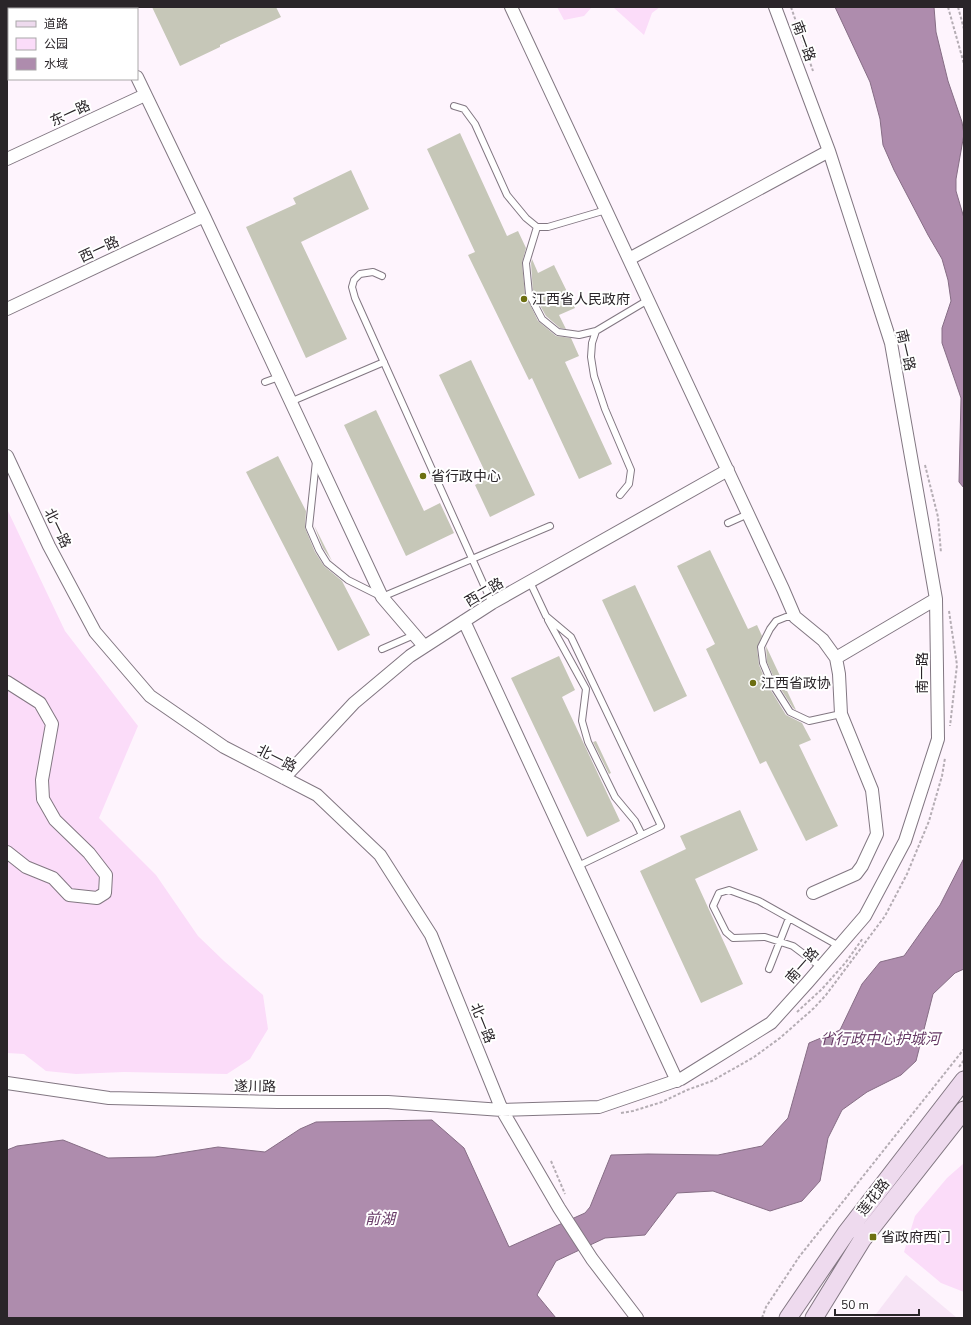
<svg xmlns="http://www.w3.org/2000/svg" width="971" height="1325" font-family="'Nunito Sans','Noto Sans SC',sans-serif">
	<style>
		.built { fill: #f7e4f6 }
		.green { fill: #fbdcf9 }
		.water { fill: #ae8cad; stroke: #866d85 }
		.building { fill: #c6c7b8 }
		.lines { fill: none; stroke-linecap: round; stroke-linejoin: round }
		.lane-casing { stroke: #827782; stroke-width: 8 }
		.street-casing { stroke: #827782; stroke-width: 14 }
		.secondary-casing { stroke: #827782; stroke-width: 19 }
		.path { stroke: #b5adb4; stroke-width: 2; stroke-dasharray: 3 2; stroke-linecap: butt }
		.lane { stroke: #fff; stroke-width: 6 }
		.street { stroke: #fff; stroke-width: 12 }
		.secondary { stroke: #eedaee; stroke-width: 17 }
		.poi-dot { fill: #6d6f12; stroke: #fff; stroke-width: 1.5 }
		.labels { text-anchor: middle; stroke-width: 4; stroke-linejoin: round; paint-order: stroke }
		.street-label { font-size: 14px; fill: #2a2529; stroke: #fff }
		.poi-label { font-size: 14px; fill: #2a2529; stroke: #fff; text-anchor: start }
		.water-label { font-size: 15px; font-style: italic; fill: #663965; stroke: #fff }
	</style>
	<rect width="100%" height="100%" fill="#fef4fd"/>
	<path class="built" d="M906,1275l51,43h-84z"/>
	<path class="green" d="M557,7h35l-8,9 -20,4z
		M613,7h47l-8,6 -8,22z
		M7,509l58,122 73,95 -39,92 57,57 42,61 26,25 39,34 5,34 -18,30 -23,15 -103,-2 -48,2 -30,-3 -22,-17 -17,-1z
		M964,1163v129l-23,-9 -37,-31 11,-36 32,-38z"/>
	<path class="water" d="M835,7h99l2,25 12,49 14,41 2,12 -8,45v12l8,27v270l-5,-6 2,-84 -19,-55v-15l9,-27 -3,-21 -6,-21 -14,-24 -34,-65 -11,-25 -3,-26 -10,-37z
		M964,858v111l-9,4 -22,21 -17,67 -15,14 -34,17 -25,18 -14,28 -8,43 -18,20 -32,10 -57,-20 -36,2 -32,42 -40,3 -49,23 -19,34 19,23h-549v-168l10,-4 46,-6 45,18 47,-1 63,-10 47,5 35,-23 16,-7 116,-2 32,28 45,99 76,-34 5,-6 21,-52 37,-1 70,1 44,-9 26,-28 21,-75 31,-13 22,-46 18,-22 24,-6 36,-51z"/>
	<path class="building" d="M152,7h124l5,10 -61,28v2l-40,19z
		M460,133l47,103 11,-5 8,17 -4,15 3,31 13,27 18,15 15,2 8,18 -14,6 47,102 -33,15 -47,-101 -3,2 -61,-125 7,-3 -48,-103z
		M351,170l18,39 -68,33 46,97 -41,19 -60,-131 50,-23 -3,-6z
		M532,259l6,14 16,-8 21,43 -16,7 7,14 -6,-1 -14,-12 -13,-23 -2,-30z
		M471,360l64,135 -45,22 -15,-32 13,-7 -49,-103z
		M376,410l48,101 16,-8 14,30 -48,23 -62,-131z
		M278,456l28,55 -1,17 10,24 9,14 18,15 28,54 -32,16 -92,-179z
		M314,525l18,36 -9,-13z
		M710,550l38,79 9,-4 5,11 -5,12 2,17 8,19 19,31 16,8 9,17 -12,5 39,81 -32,15 -40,-80 -6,3 -54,-115 9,-5 -38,-78z
		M635,585l52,111 -33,16 -52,-112z
		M766,646l30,64 -3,-2 -18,-28 -8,-18z
		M559,656l16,34 -13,7 58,124 -33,16 -76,-159z
		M596,741l15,32 -2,1 -16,-32z
		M740,810l18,40 -63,29 48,105 -42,19 -61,-132 46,-22 -6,-13z"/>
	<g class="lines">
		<g class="lane-casing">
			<path id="lane" d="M454,106l10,3 11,15 32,71 19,23 11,9h11l58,-17
				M537,227l-11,36 3,31 13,25 16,13 21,3 17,-4
				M382,276l-9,-4 -13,2 -6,6 -2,7 3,11 137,305
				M265,382l14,-5
				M290,402l94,-40
				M316,461l-7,66 10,23 8,13 21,17 34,17 168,-71
				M620,495l9,-11 2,-14 -26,-61 -11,-33 -3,-19 1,-14 4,-12 52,-31
				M728,523l20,-9
				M530,582l16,34 25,21 90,189 -83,40
				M795,617h-9l-10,4 -6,8 -9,18 2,16 8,19 19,30 19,9 32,-7
				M548,620l38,69 -4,32 6,21 27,55 20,24 7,14
				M382,649l32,-14
				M821,967l-28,-21 -28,-9 -32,1 -7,-6 -13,-26 6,-13 10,-3 30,11 80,45
				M769,969l20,-51"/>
		</g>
		<g class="street-casing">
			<path id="street" d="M105,7l1,2
				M511,7l272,582 12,28 28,23 13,18 3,16 2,40 31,76 5,44 -15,32 -6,8 -43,19
				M137,77l67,139 178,381 42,49
				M7,159l138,-64
				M629,259l200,-108
				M7,309l197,-93
				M7,456l42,90 46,86 55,64 74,51 93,48 63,60 51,80 71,175 57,98 33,51 45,59
				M464,621l213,460
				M836,658l100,-59
				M7,682l33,21 12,21 -10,56 1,19 12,21 34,33 17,22 -1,18 -8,5 -28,-3 -16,-17 -27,-11 -19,-15
				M284,778l70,-75 56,-47 82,-53 236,-133
				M7,1083l102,15 169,4h110l114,8 97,-3 82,-28 90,-56 37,-41 57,-66 40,-75 33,-102 -2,-140 -45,-256 -62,-192 -54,-144"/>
		</g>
		<g class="secondary-casing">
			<path id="secondary" d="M788,1318l58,-85 118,-153
				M814,1318l48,-78 102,-130"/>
		</g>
		<path class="path" d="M791,7l22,64
			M948,7l16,57
			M958,7l6,22
			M925,465l13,52 3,36
			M949,611l8,54 -7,61
			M797,1012l25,-23 24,-27 17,-24
			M959,1067l5,-7
			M621,1113l12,-2 29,-9 25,-12 25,-9 42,-24 26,-19 34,-30 12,-13 59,-79 22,-42 22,-53 13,-45 3,-18
			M551,1161l14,33
			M762,1318l4,-11 33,-50 165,-208"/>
		<use href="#lane" class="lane"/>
		<use href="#street" class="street"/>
		<use href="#secondary" class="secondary"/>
	</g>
	<g class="poi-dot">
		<circle cx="524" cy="299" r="4"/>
		<circle cx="423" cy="476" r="4"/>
		<circle cx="753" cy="683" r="4"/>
		<rect x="869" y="1233" width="8" height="8" rx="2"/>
	</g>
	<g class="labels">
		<g class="street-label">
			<text transform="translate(804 41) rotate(70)" y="5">南一路</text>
			<text transform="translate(70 113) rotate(-25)" y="5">东一路</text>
			<text transform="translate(99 249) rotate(-25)" y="5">西一路</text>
			<text transform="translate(906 350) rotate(77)" y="5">南一路</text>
			<text transform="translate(58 528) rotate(64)" y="5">北一路</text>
			<text transform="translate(484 592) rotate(-31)" y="5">西二路</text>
			<text transform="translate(922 673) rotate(-90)" y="5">南一路</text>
			<text transform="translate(277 758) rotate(27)" y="5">北一路</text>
			<text transform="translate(802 965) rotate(-49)" y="5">南一路</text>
			<text transform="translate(483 1023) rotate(68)" y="5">北一路</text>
			<text transform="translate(255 1086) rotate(1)" y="5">遂川路</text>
			<text transform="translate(873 1197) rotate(-52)" y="5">莲花路</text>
		</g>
		<g class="poi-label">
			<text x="532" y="304">江西省人民政府</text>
			<text x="431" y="481">省行政中心</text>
			<text x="761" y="688">江西省政协</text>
			<text x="881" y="1242">省政府西门</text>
		</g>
		<g class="water-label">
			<text x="880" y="1044">省行政中心护城河</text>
			<text x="380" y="1224">前湖</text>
		</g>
	</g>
	<rect width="971" height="1325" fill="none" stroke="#2a2529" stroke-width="16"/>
	<rect x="8" y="8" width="130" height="72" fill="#ffffff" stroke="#aaa8a9"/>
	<rect x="16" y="21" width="20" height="6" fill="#eedaee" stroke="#aaa8a9"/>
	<text x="44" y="28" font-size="12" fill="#2a2529">道路</text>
	<rect x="16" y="38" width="20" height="12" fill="#fbdcf9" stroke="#aaa8a9"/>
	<text x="44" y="48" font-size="12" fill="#2a2529">公园</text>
	<rect x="16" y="58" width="20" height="12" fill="#ae8cad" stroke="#aaa8a9"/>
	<text x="44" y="68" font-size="12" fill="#2a2529">水域</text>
	<path d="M835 1309v6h84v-6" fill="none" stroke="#2a2529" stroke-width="2"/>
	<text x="841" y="1309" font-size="12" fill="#2a2529" stroke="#ffffff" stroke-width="3" paint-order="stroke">50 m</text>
</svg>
